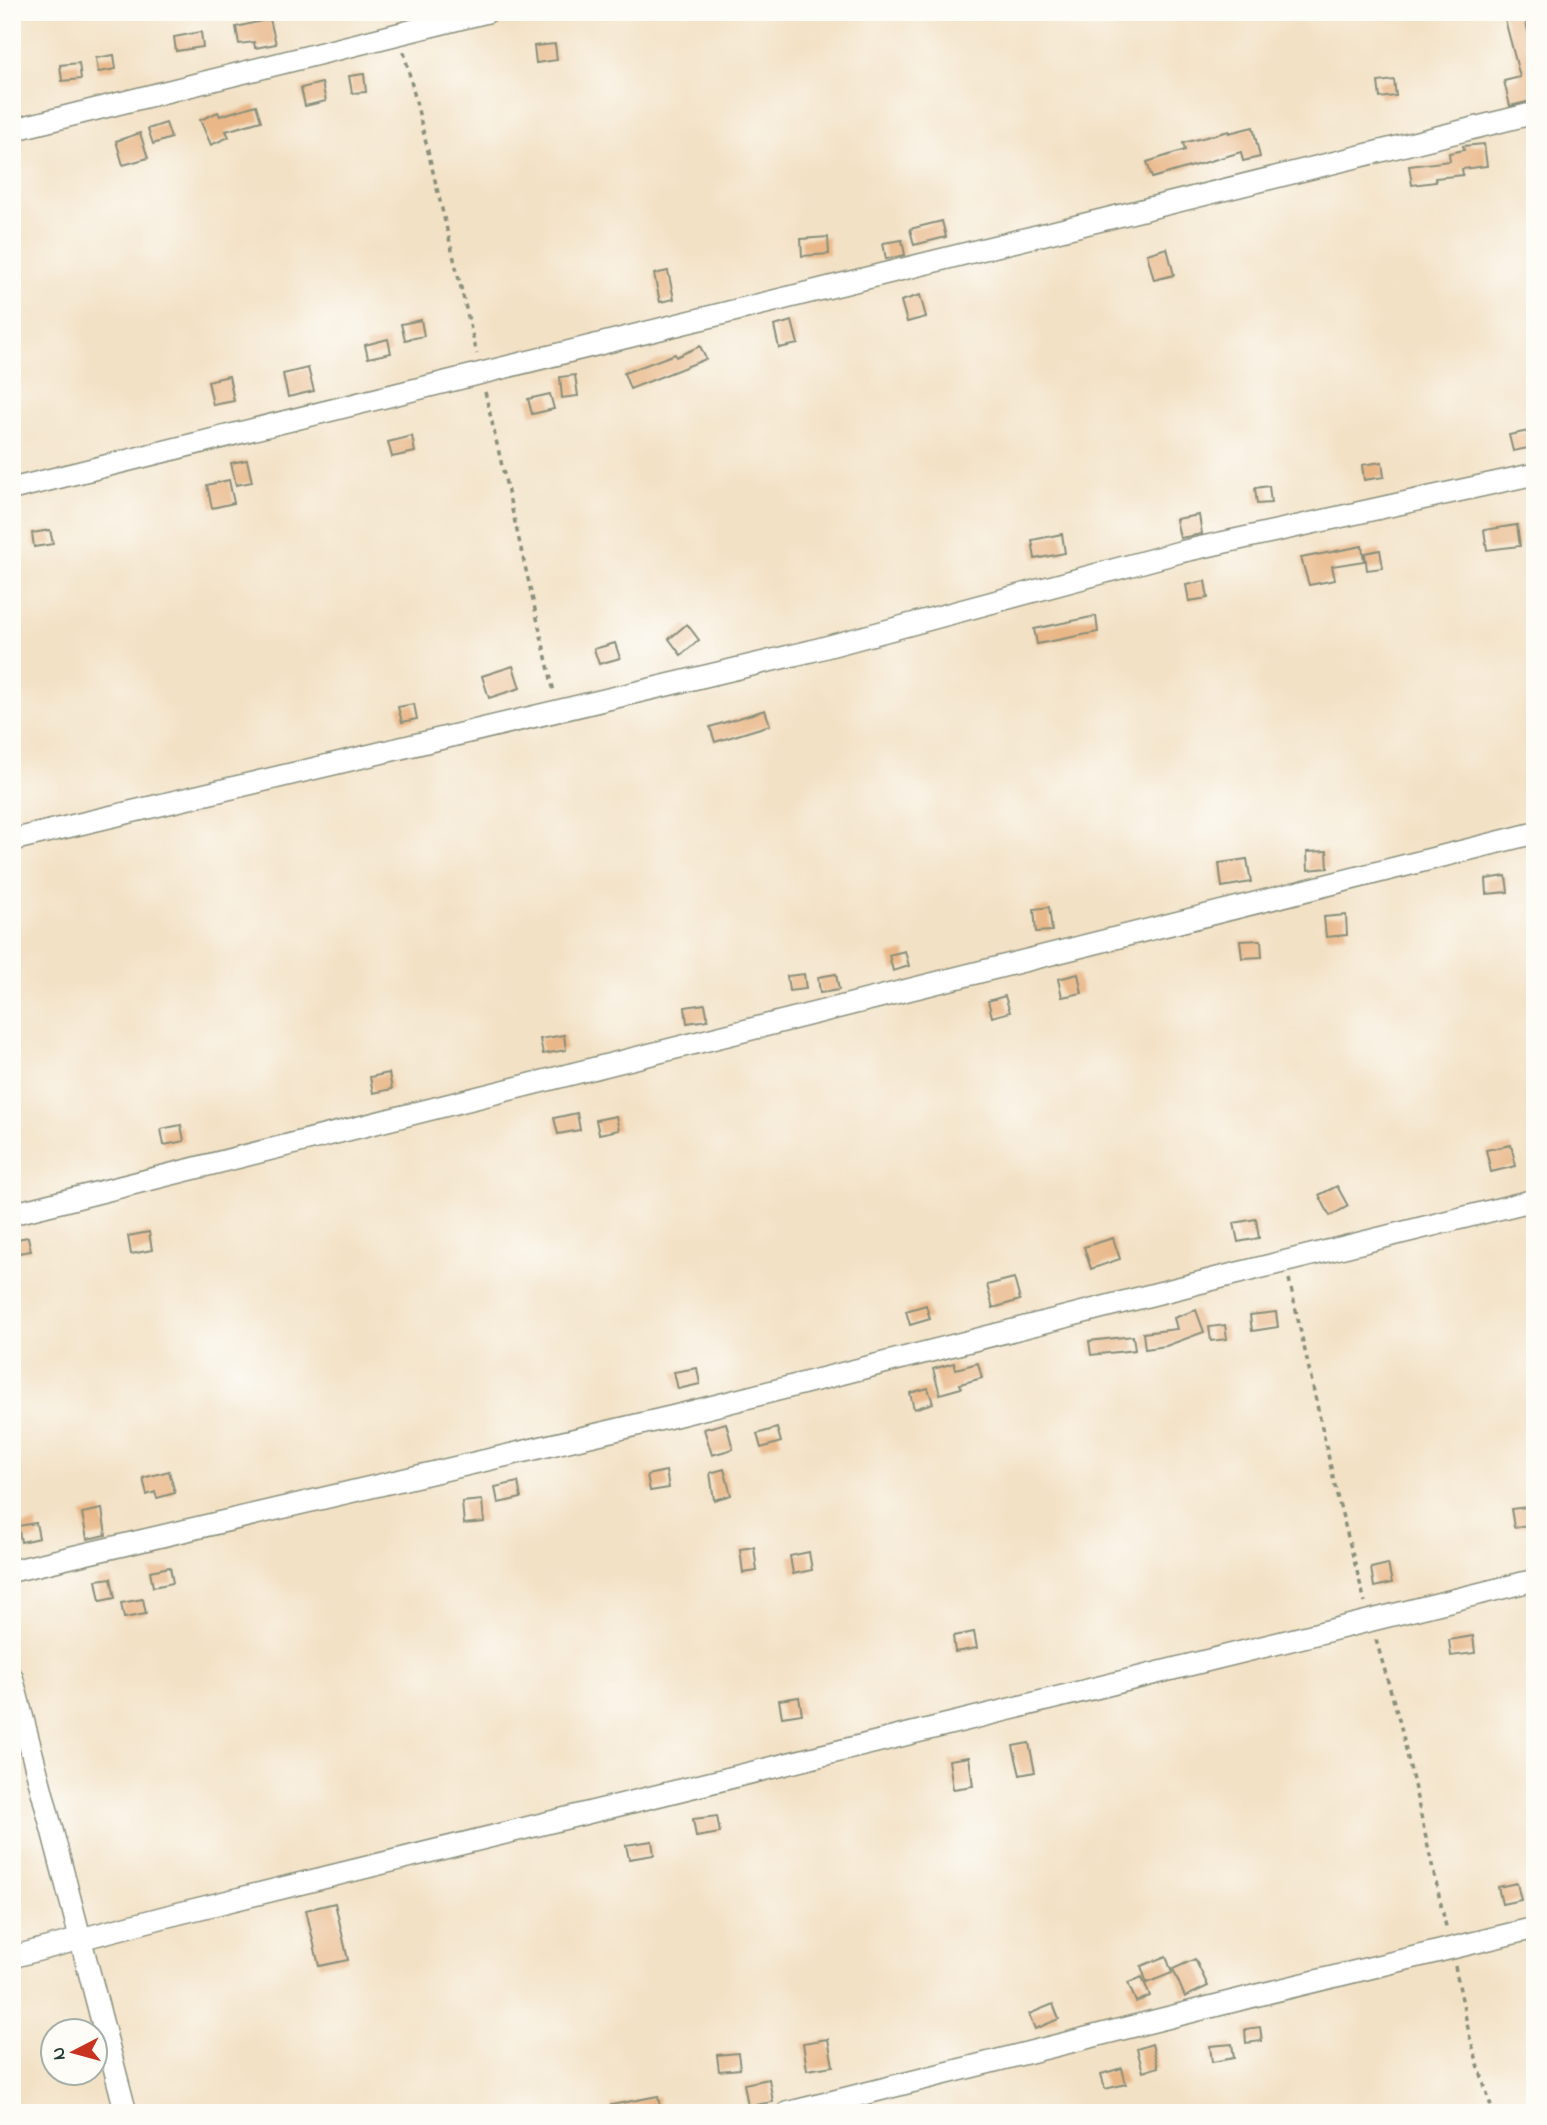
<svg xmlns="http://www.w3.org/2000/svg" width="1547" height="2125" font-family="'Indie Flower',sans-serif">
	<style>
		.building { fill: #e9b788 }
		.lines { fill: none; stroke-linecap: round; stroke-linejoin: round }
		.minor-casing { stroke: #898f7c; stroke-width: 24 }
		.path { stroke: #898f7c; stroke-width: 3.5; stroke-dasharray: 5 5; stroke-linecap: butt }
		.minor { stroke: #fff; stroke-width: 21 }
	</style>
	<rect width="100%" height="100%" fill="#fdfcf7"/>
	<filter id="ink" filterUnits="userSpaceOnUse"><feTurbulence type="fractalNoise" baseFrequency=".0143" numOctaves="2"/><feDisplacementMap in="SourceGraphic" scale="14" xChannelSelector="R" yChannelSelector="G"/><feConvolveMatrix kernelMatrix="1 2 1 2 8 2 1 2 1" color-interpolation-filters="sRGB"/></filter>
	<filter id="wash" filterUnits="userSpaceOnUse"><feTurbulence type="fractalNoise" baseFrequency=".00686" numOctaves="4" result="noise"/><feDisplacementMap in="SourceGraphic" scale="28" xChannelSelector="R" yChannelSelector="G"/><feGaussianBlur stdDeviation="1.57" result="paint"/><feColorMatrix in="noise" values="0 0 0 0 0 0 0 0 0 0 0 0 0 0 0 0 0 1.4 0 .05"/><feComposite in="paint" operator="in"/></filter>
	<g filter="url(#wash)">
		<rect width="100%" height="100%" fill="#f3e1c5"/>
		<g id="blocks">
			<path class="building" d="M1503,12h20l8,30 4,-1v59l-25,6 -6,-25 16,-4z
				M270,19l6,25 -21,4 -1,-6 -15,2 -3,-17z
				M201,32l2,15 -27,4 -2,-14z
				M555,44l2,16 -21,3 -2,-17z
				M114,55l2,14 -18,3 -2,-14z
				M79,63l2,16 -19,2 -2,-16z
				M364,74l2,18 -14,1 -3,-17z
				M1394,80l2,16 -16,2 -2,-16z
				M322,83l4,18 -21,5 -4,-18z
				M256,105l5,16 -35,10 3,6 -18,8 -11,-25 18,-8 2,4z
				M166,123l5,15 -18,6 -5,-15z
				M1253,127l7,30 -17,4 -2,-9 -89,26 -5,-16 38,-12 -2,-7 46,-12v2z
				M140,133l8,25 -25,7 -7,-24z
				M1484,144l3,22 -25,3 1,6 -28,3 1,4 -24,3 -3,-19 41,-5 -1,-8 15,-3 -1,-4z
				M942,221l4,16 -32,8 -4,-16z
				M828,237l1,17 -27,2 -1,-17z
				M902,240l3,15 -19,4 -3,-16z
				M1167,248l7,27 -20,5 -7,-26z
				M668,271l6,28 -14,3 -6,-28z
				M920,295l6,22 -19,5 -6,-21z
				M421,320l3,16 -19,4 -4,-16z
				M792,321l6,23 -19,4 -5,-22z
				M388,339l3,14 -23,5 -3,-13z
				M700,346l6,13 -76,30 -6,-16 51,-19 1,3z
				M308,368l6,23 -26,6 -5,-23z
				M575,375l3,21 -16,2 -2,-21z
				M229,376l5,25 -21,4 -5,-24z
				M550,394l4,15 -22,5 -4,-15z
				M1529,431l4,16 -20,4 -4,-16z
				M412,436l3,16 -23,5 -4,-15z
				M247,460l5,22 -16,3 -5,-22z
				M1382,462l2,15 -20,3 -2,-15z
				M229,480l5,23 -22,5 -5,-23z
				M1269,486l2,17 -14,1 -2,-16z
				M1199,515l3,19 -22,4 -4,-19z
				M1517,525l3,21 -33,4 -3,-20z
				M50,530l3,14 -19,3 -2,-14z
				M1062,534l3,19 -30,6 -3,-19z
				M1362,546l2,15 -32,5 3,14 -26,5 -8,-27z
				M1380,550l3,18 -16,2 -2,-17z
				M1205,581l3,17 -19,3 -3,-16z
				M1096,616l2,16 -61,12 -3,-15z
				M687,624l12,16 -18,15 -12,-16z
				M615,643l5,15 -21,6 -5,-15z
				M513,666l7,22 -31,10 -7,-22z
				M414,704l3,15 -15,3 -4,-15z
				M765,710l5,15 -55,17 -5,-15z
				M1327,851l1,17 -20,2 -1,-18z
				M1247,859l4,23 -29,5 -3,-24z
				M1506,876l2,16 -21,2 -1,-15z
				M1049,907l3,24 -16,1 -2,-23z
				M1346,915l1,20 -21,2 -2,-20z
				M1261,940l1,17 -20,1 -2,-17z
				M905,951l4,15 -16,5 -4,-16z
				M804,974l2,15 -17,2 -2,-15z
				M836,974l3,16 -19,3 -2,-16z
				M1078,974l4,19 -20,4 -4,-18z
				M1005,996l5,16 -18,5 -4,-16z
				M705,1004l3,16 -21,3 -2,-16z
				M564,1035l2,15 -23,4 -3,-15z
				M389,1073l3,16 -19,4 -3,-16z
				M577,1113l3,17 -22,4 -4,-16z
				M616,1116l3,14 -20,4 -3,-14z
				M181,1125l3,16 -20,4 -3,-16z
				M1511,1145l5,21 -25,6 -5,-22z
				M1337,1186l11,20 -18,10 -11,-21z
				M1256,1219l3,19 -21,4 -4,-19z
				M149,1232l3,18 -21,4 -3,-18z
				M28,1237l3,14 -19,3v-14z
				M1113,1238l7,21 -29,10 -7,-22z
				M1014,1278l6,22 -27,8 -6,-23z
				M926,1305l4,14 -20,6 -4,-14z
				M1196,1310l8,22 -38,14 -21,3 -2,-16 34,-4 -3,-11z
				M1276,1312l2,15 -26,4 -2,-16z
				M1225,1325l2,14 -16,2 -2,-14z
				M1133,1336l2,14 -44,5 -2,-14z
				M954,1363l2,6 22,-6 4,15 -22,6 1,4 -21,6 -7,-25z
				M697,1368l3,16 -22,5 -4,-17z
				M928,1388l5,15 -19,6 -4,-16z
				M726,1423l7,26 -21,6 -8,-26z
				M777,1428l4,14 -20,6 -4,-14z
				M724,1469l7,26 -17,5 -4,-27z
				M169,1471l6,22 -18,5 -2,-6 -8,3 -4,-17z
				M666,1471l3,17 -19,3 -3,-16z
				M518,1482l3,16 -23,5 -3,-16z
				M482,1500l2,22 -20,2 -2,-22z
				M1526,1507l3,18 -15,2 -3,-18z
				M102,1509l4,26 -19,4 -5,-26z
				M36,1523l3,15 -18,4 -3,-16z
				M754,1547l3,24 -14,2 -3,-24z
				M809,1552l3,18 -19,4 -3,-18z
				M1388,1564l4,19 -18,4 -3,-19z
				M170,1567l3,16 -20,4 -3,-16z
				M111,1578l4,20 -15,3 -4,-21z
				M143,1599l3,15 -22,4 -3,-15z
				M974,1632l3,16 -22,4 -2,-16z
				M1473,1636l2,17 -24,3 -2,-16z
				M799,1697l3,17 -20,3 -3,-17z
				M1029,1743l6,29 -15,3 -7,-29z
				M969,1757l4,29 -20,3 -4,-29z
				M717,1816l3,17 -24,4 -3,-18z
				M652,1841l2,14 -25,4 -3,-14z
				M1517,1883l4,17 -19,4 -4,-17z
				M335,1903l13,57 -29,6 -13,-56z
				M1166,1956l6,17 -25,10 -6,-17z
				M1195,1959l13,27 -23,11 -12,-28z
				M1142,1977l8,19 -14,6 -8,-19z
				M1053,2004l6,15 -24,10 -6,-15z
				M1260,2027l2,14 -16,2 -1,-14z
				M828,2039l5,27 -26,4 -4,-27z
				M1152,2044l6,23 -15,5 -6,-23z
				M1232,2044l2,14 -22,4 -2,-16z
				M738,2053l2,16 -21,2 -2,-16z
				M1122,2068l4,16 -21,5 -4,-15z
				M769,2079l4,23 -25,4 -4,-22z
				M658,2096l3,17h-49l-1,-8z"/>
		</g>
	</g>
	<g filter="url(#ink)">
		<use href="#blocks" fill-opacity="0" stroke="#898f7c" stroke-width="2"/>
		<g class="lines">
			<g class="minor-casing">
				<path id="minor" d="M12,130l475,-118
					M12,489l1523,-376
					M12,840l799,-189 369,-99 355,-78
					M12,1214l1523,-381
					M12,1571l663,-155 539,-137 321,-79
					M12,1677l114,436
					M12,1957l156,-41 1367,-336
					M787,2113l471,-118 277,-67"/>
			</g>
			<path class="path" d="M404,52l73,302
				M485,392l69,300
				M1289,1279l48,216 28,107
				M1376,1640l24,83 47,208
				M1455,1966l15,72 23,75"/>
			<use href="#minor" class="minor"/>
		</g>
	</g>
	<rect width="1547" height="2125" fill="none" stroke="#fdfcf7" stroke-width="42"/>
	<g transform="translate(74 2052) rotate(264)"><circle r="33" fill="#fdfcf7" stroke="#a4b0a9" stroke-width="2"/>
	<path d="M0-5L12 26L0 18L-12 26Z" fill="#c8321e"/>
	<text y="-10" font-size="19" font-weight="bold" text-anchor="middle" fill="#1f3d34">N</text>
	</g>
</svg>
